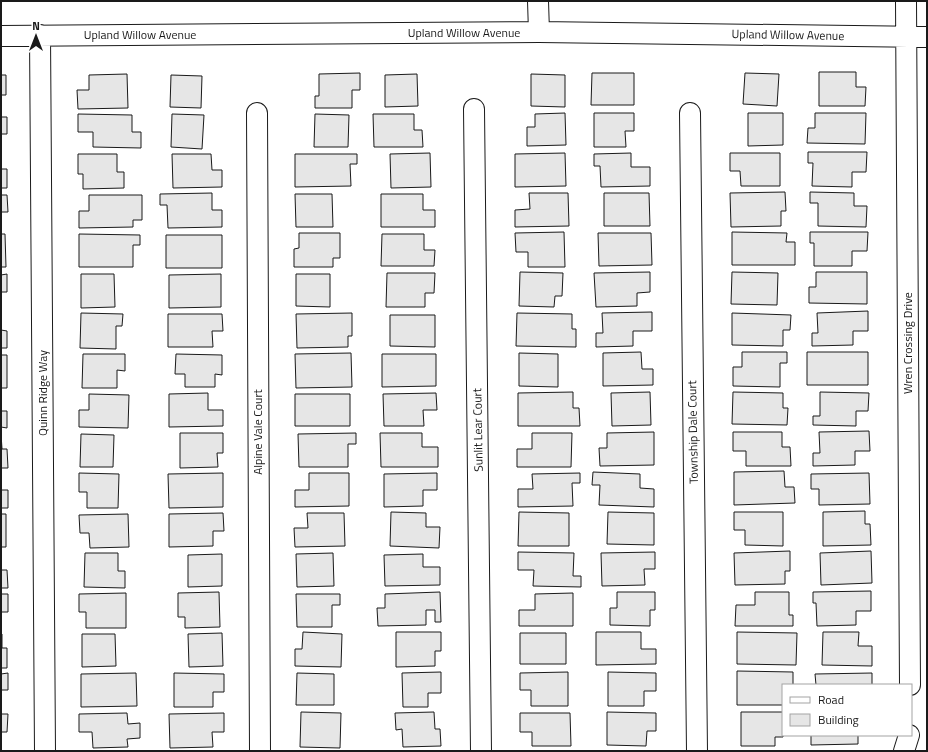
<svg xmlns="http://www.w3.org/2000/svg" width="928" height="752" font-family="'Titillium Web',sans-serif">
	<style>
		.building { fill: #e6e6e6; stroke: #1a1a1a }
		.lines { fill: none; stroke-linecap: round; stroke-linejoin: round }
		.minor-casing { stroke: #1a1a1a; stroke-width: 22 }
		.minor { stroke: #fff; stroke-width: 20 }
		.labels { text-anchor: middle; stroke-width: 3; stroke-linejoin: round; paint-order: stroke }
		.street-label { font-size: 12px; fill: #1a1a1a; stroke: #fff }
	</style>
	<rect width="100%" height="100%" fill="#fff"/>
	<path class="building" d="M819,72h37v15h10l-1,19h-46z
		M360,73v17h-8v18h-37v-12h4v-22z
		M592,73h42v32h-43z
		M745,73l34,1 -2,32 -34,-2z
		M127,74l1,34 -50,1 -1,-19h12v-15z
		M417,74l1,32 -33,1v-32z
		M531,74l34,1v32l-34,-1z
		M1,75h5v20h-5v14z
		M171,75l31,1 -1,32 -31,-1z
		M565,113l1,32 -39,1v-19h8v-13z
		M594,113h40v18h-9l1,16h-32z
		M748,113h35v32l-35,1z
		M815,113h51l-1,31 -58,-1 1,-15h7z
		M78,114l54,1v17h9v16l-48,-1v-15h-15z
		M172,114l32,1 -2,34 -31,-2z
		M315,114l34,1 -1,32h-34z
		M373,114h41v16h8l1,17h-49z
		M1,117h6v17h-6z
		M808,152h59l-1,20h-14v15l-40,-1 1,-23h-5z
		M430,153l1,34 -40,1 -1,-34z
		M565,153l1,33 -51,1v-33z
		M631,153v14h19v19l-49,1 -1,-21h-6v-12z
		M730,153h50v33h-39l-1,-15h-10z
		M78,154h39v18h7v16l-41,1v-15h-5z
		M172,154h39l1,16h10v17l-49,1z
		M295,154h62v10h-7l1,22 -56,1z
		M1,169h6v19h-6z
		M785,192l1,19h-5v15l-50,1 -1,-34z
		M810,192l44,1v13h13l-1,21 -48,-1v-23h-8z
		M212,193v17h10v17l-54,1 -1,-23h-7v-11z
		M529,193h39l1,33 -54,1v-17l15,-1z
		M604,193h45l1,33h-46z
		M295,194h37l1,33h-37z
		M381,194h42v16h12v17h-54z
		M1,195h6l1,17h-7z
		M89,195h53v25h-9v7l-54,1v-17h10z
		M564,232l1,35h-37v-15h-12l-1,-19z
		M732,232l55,1 -1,9h9v23h-63z
		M810,232h58l-1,19h-15v15h-38v-23h-4z
		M299,233h41v25h-7v9h-39v-18l5,-1z
		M598,233h53l1,32 -53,1z
		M1,234h4l1,33h-5z
		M79,234l61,1v10h-7v22h-54z
		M382,234h42v16h11l-1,16h-53z
		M166,235h56v33h-56z
		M520,272l43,1 -1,23h-7l-1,11 -35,-1z
		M650,272v20l-13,1v13l-41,1 -2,-34z
		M732,272l46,1 -1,32 -46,-1z
		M816,272h51v32l-58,-1v-16h7z
		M387,273h48l-1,20h-9v14h-39z
		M7,274v18h-6v-17z
		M81,274h33l1,33 -34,1z
		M221,274v33l-52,1v-33z
		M296,274h34v33l-34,-1z
		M868,311v20h-15v14l-41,1v-13h6l-1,-20z
		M652,312v19h-19v15l-37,1v-14h7l-1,-20z
		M81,313l42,1 -1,12h-6v23l-36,-1z
		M352,313v23h-4v11l-51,1 -1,-34z
		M517,313l55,1v15h4v18l-60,-1z
		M732,313l59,2 -1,15h-7v16l-51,-1z
		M168,314h54l1,17h-11l1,16h-45z
		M390,315h45v32l-45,-1z
		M1,330l6,1v17h-6z
		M641,352l1,17h11v16l-50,1v-33z
		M742,352h45v11h-7v24l-47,-1v-19h9z
		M807,352h61v33h-61z
		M351,353l1,34 -56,1 -1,-34z
		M519,353l39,1v33l-39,-1z
		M83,354h42v17l-8,-1v18h-35z
		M176,354l46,1v20l-7,-1v13h-30v-13h-10z
		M382,354h54v32l-54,1z
		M1,355h6v33h-6z
		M573,392v16h6l1,18h-62v-33z
		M650,392l1,33 -39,1 -1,-33z
		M733,392l50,1v15h5l-1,17 -55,-1z
		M820,392l49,1 -1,18h-12v15l-43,-1v-9h7z
		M208,393v17h15v16l-54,1v-33z
		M436,393l1,17h-14l1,16h-40l-1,-32z
		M89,394l40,1 -1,33 -49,-1v-17h10z
		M295,394h55v32h-55z
		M1,411h6v17l-6,-1z
		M869,431l1,20h-15v14l-42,1v-13h7l-1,-21z
		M654,432v33l-54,1 -1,-18h8v-15z
		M733,432h49v15h8l1,19h-45v-15h-13z
		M180,433h43v20h-6l1,14 -38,1z
		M356,433v11h-8v23h-49l-1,-33z
		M380,433h42v14h16v20h-57z
		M532,433h40l-1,34h-54v-18h15z
		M1,434l1,15h5l1,19h-7z
		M81,434l33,1 -1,32h-33z
		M784,471l1,16h9l1,16 -61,2v-33z
		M593,472l47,2v14l14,1v18l-55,-2 1,-20h-8z
		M79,473l40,1 -1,34h-31v-16h-8z
		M223,473v34l-54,1 -1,-34z
		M309,473h40v33l-54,1v-17h14z
		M437,473v17h-14v16l-39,1v-33z
		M580,473v10h-8l1,23 -55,1v-18h15l-1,-15z
		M869,473l1,31 -51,1v-16h-8v-15z
		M1,490h7v18h-7z
		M865,511v13h5l1,21 -48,1v-34z
		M391,512l35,1v14h14l-1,21 -49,-2z
		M519,512l50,1v33h-51z
		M608,512l46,1v32l-47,-1z
		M734,512h49v34l-38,-1v-15h-11z
		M223,513l1,18h-11v15l-44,1v-33z
		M307,513h37l1,33 -50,1 -1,-19h14z
		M1,514h5v33h-5z
		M128,514l1,33 -39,1 -1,-15h-9l-1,-18z
		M790,551v20h-5v13l-50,1 -1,-32z
		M871,551l1,32 -51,2 -1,-32z
		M518,552l56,1 -1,23h8v11l-48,-1 1,-16h-16z
		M655,552v17h-11l1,16 -43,1 -1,-33z
		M85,553h33v18h7v17l-41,-1z
		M333,553l1,33 -37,1 -1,-33z
		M222,554v32l-34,1v-32z
		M423,554v13h17v18l-55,1 -1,-31z
		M1,570h6l1,18h-7z
		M871,591v20h-15v14l-39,1 -1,-23h-3v-11z
		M219,592l1,35 -35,1v-11h-7v-24z
		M440,592l1,30h-6v-12h-9v15l-48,1 -1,-18h8v-14z
		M617,592h38v18h-5v16l-40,-1v-17h7z
		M755,592h34v23h4v11h-58l1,-21h19z
		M126,593v35h-40v-16h-7v-18z
		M573,593v33h-54v-16h16v-16z
		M1,594h7v18h-7z
		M296,594h44v11h-8v22h-35z
		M303,632l39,2 -1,33 -46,-1v-17h7z
		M396,632h45v19h-6v15l-39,1z
		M596,632h45v17h15v15l-60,1z
		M737,632l60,1 -1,32 -59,-1z
		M823,632h36l-1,14h14v20l-50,-1z
		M222,633l1,33 -34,1 -1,-33z
		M520,633h46v31h-46z
		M1,634h1v14h5v20h-6z
		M82,634h33l1,32 -34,1z
		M737,671l56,1v13h-10v20h-46z
		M441,672v21h-13v14h-25l-1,-34z
		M568,672v34h-37v-16h-11v-17z
		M608,672l48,1v18h-12v15h-36z
		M8,673v17h-7v-16z
		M136,673l1,33 -56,1v-33z
		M174,673l50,1v18h-11v15h-39z
		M297,673l37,1v31h-38z
		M872,673v12h-56l-1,-11z
		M301,712l40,1 -1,35 -40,-1z
		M434,712l1,17h5l1,17 -38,1 -1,-18 -6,1 -1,-17z
		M607,712l49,1v18h-9l-1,15 -39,-1z
		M741,712h42v25h-8v9h-34z
		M127,713l1,11 12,-1v15l-13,1 1,8 -35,1 -1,-16h-13v-18z
		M224,713v19h-12l1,15 -43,1 -1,-34z
		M520,713h50l1,33h-39v-14h-12z
		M1,714h7l-1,18h-6z
		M811,735h47v9l-47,1z"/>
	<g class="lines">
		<g class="minor-casing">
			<path id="minor" d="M538,1l1,31
				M906,1l4,684
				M40,35l5,716
				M1,36l538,-4 388,5
				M474,109l7,642
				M257,113l3,638
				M690,113l7,638
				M904,751l5,-16"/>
		</g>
		<use href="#minor" class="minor"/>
	</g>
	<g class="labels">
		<g class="street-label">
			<text x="464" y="37">Upland Willow Avenue</text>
			<text x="140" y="39">Upland Willow Avenue</text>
			<text transform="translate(788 35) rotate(1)" y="4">Upland Willow Avenue</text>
			<text transform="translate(908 343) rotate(-90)" y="4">Wren Crossing Drive</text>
			<text transform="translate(43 393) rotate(-90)" y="4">Quinn Ridge Way</text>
			<text transform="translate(478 430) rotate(-91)" y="4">Sunlit Lear Court</text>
			<text transform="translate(258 432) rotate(-90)" y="4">Alpine Vale Court</text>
			<text transform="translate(693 432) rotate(-91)" y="4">Township Dale Court</text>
		</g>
	</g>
	<rect width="928" height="752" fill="none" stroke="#1a1a1a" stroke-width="4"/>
	<rect x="782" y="684" width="130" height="52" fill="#ffffff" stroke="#a3a3a3"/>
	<rect x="790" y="697" width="20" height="6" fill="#ffffff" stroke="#a3a3a3"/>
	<text x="818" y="704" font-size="12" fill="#1a1a1a">Road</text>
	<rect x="790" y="714" width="20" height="12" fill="#e6e6e6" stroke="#a3a3a3"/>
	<text x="818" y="724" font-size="12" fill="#1a1a1a">Building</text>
	<g transform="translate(36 36)" stroke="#ffffff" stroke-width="3" paint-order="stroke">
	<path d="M0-3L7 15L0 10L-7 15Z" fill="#1a1a1a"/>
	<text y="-6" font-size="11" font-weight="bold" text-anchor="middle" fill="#1a1a1a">N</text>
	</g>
</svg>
